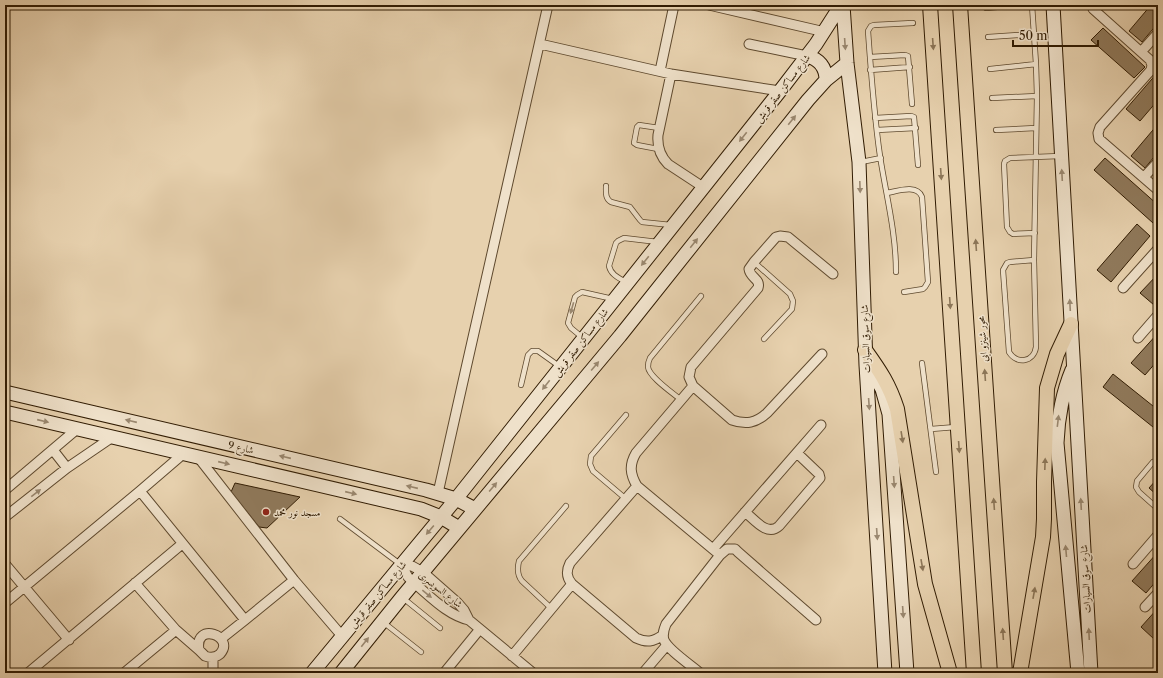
<svg xmlns="http://www.w3.org/2000/svg" width="1163" height="678" font-family="'Libre Caslon Text',Amiri,serif">
	<style>
		.building { fill: #907a5c; stroke: #311c03 }
		.lines { fill: none; stroke-linecap: round; stroke-linejoin: round }
		.lane-casing { stroke: #5e492e; stroke-width: 6 }
		.street-casing { stroke: #5e492e; stroke-width: 11 }
		.secondary-casing { stroke: #311c03; stroke-width: 15 }
		.primary-casing { stroke: #311c03; stroke-width: 16 }
		.lane { stroke: #efe1ca; stroke-width: 4.5 }
		.street { stroke: #efe1ca; stroke-width: 9 }
		.secondary { stroke: #efe1ca; stroke-width: 13 }
		.primary { stroke: #e7d1ae; stroke-width: 14 }
		.oneway { fill: #9a8870 }
		.oneway2 { fill: #8c7658 }
		.poi-dot { fill: #8f2418; stroke: #efe1ca; stroke-width: 1.5 }
		.labels { text-anchor: middle; stroke-width: 3; stroke-linejoin: round; paint-order: stroke }
		.street-label { font-size: 10px; fill: #311c03; stroke: #efe1ca }
		.poi-label { font-size: 10px; fill: #311c03; stroke: #efe1ca; text-anchor: start }
	</style>
	<rect width="100%" height="100%" fill="#e7d1ae"/>
	<filter id="stains"><feTurbulence type="fractalNoise" baseFrequency=".005" numOctaves="4"/><feColorMatrix values="0 0 0 0 .2 0 0 0 0 .09 0 0 0 0 .02 0 0 0 .5 -.17"/></filter>
	<radialGradient id="worn" r=".72"><stop offset=".6" stop-color="#630" stop-opacity="0"/><stop offset="1" stop-color="#630" stop-opacity=".3"/></radialGradient>
	<path class="building" d="M1151,5h7v18l-16,19 -13,-11z
		M1103,28l42,39 -11,11 -43,-38z
		M1158,72v28l-18,21 -14,-12z
		M1158,124v28l-13,16 -14,-12z
		M1105,158l53,47v13l-5,5 -59,-53z
		M1137,224l13,12 -39,46 -14,-12z
		M1158,274v27l-4,4 -14,-12z
		M1158,333v27l-13,15 -14,-12z
		M1113,374l45,36v21l-55,-44z
		M1158,478v18l-9,-8z
		M235,483l65,14 -33,31 -8,-1 -28,-35z
		M1158,552v27l-12,14 -14,-12z
		M1158,608v27l-4,4 -13,-12z"/>
	<g class="lines">
		<g class="lane-casing">
			<path id="lane" d="M1032,5l4,59 1,32 -3,164 2,87c-2,15 -19,18 -27,5l-6,-82 4,-7 3,-1 24,-2
				M986,8l34,-3
				M988,37l47,-3
				M870,57l35,-2 3,1 4,48
				M990,69l46,-5
				M870,70l40,-3
				M992,98l45,-2
				M875,118l36,-2 3,1 4,48
				M877,130l39,-2
				M996,130l40,-2
				M658,149l-21,-4 -3,-2 3,-16 2,-2 20,3
				M861,162l20,-4
				M606,186c0,7 -1,12 5,16l19,5 10,13 2,2 29,3
				M887,193c11,-2 30,-9 35,4l6,85 -3,5 -2,2 -19,3
				M1035,233l-22,1 -3,-2 -3,-5 -3,-63 1,-3 5,-3 50,-2
				M754,262l36,32 3,7 -1,8 -28,30
				M896,272c0,-40 -10,-77 -16,-116 -6,-41 -9,-83 -12,-125l3,-5 3,-1 39,-2
				M626,282c-7,-4 -15,-7 -17,-16l7,-23 2,-2 6,-3 34,4
				M583,338l-12,-10 -3,-5 7,-26 2,-2 5,-3 31,7
				M922,363l14,109
				M521,385l7,-30 4,-4h6l21,15
				M681,400c-8,-7 -32,-23 -33,-33 0,-4 1,-7 2,-9l51,-62
				M931,429l25,-2
				M1153,462l-16,19 -1,6 3,5 19,17
				M626,499l-33,-28 -3,-7 1,-8 35,-41
				M340,519l60,45
				M403,598l37,30
				M552,609l-30,-28c-5,-6 -5,-12 -3,-20l47,-55
				M383,622l38,30"/>
		</g>
		<g class="street-casing">
			<path id="street" d="M709,5l116,27
				M1093,9l57,51 2,5 -1,5 -51,57 -2,6 1,6 59,51
				M540,44l131,30 109,17
				M749,44l58,12
				M1141,52l17,-19
				M660,71l14,-66
				M671,74l-13,61c-1,12 2,21 10,29l35,23
				M1144,177l14,-15
				M1123,288l35,-39
				M1138,338l20,-23
				M822,354l-55,59c-11,10 -21,12 -35,7l-39,-34 -4,-9 2,-10 67,-79c3,-9 -8,-10 -9,-19l5,-7 22,-25 4,-1 8,1 45,37
				M693,386l-57,67c-7,12 -6,21 1,33l83,69
				M53,450l14,18
				M198,457l96,123 48,56
				M637,486l-67,77c-4,8 -4,14 2,21l64,54c11,5 17,4 27,-3
				M5,490l72,-61
				M140,491l105,129
				M438,493l24,-107 86,-381
				M745,512c9,7 22,25 34,14l41,-48 -1,-4 -22,-21
				M5,517l62,-49 44,-30
				M713,549l108,-124
				M5,564l64,76
				M1133,564l25,-29
				M135,583l41,47 23,20 6,6c5,2 10,2 15,-2 16,-18 -26,-33 -21,-4
				M5,603l135,-112 43,-37
				M1145,607l13,-14
				M469,620c-22,-5 -39,-24 -55,-37l-6,-6 -7,-12 11,1 11,6 34,30 7,8 5,10 64,53
				M221,639l24,-19 49,-40
				M512,656l60,-72
				M28,673l154,-129
				M124,673l52,-43
				M212,673l1,-4v-11
				M444,673l36,-44
				M643,673l24,-28
				M700,673c-9,-8 -32,-23 -36,-33 -2,-6 0,-11 2,-16l54,-69 7,-6h8l3,3 78,68"/>
		</g>
		<g class="secondary-casing">
			<path id="secondary" d="M843,5l4,58 12,99 7,203 19,308
				M1053,5l38,668
				M807,56c12,3 19,11 19,24
				M1072,370c-10,24 -14,48 -15,73l21,230
				M873,374l9,15 7,25 18,259
				M5,392l421,98 30,9 19,10
				M5,412l416,97 20,8 18,11
				M312,673l144,-174 324,-408 36,-47 25,-39
				M341,673l61,-76 218,-261 188,-236 18,-20 21,-17"/>
		</g>
		<g class="primary-casing">
			<path id="primary" d="M930,5l44,668
				M960,5l45,668
				M865,350c15,21 24,34 32,59l28,175 25,89
				M1020,673l23,-136 1,-18v-37l3,-94 10,-34 14,-30"/>
		</g>
		<use href="#lane" class="lane"/>
		<use href="#street" class="street"/>
		<use href="#secondary" class="secondary"/>
		<use href="#primary" class="primary"/>
	</g>
	<defs><path id="oneway-solid" d="M-6-.8H1V-3.2L6.5 0L1 3.2V.8H-6Z"/></defs>
	<g class="oneway">
		<use href="#oneway-solid" transform="translate(845 44) rotate(86)"/>
		<use href="#oneway-solid" transform="translate(792 120) rotate(-51)"/>
		<use href="#oneway-solid" transform="translate(743 137) rotate(128)"/>
		<use href="#oneway-solid" transform="translate(1062 175) rotate(-93)"/>
		<use href="#oneway-solid" transform="translate(860 187) rotate(88)"/>
		<use href="#oneway-solid" transform="translate(694 243) rotate(-51)"/>
		<use href="#oneway-solid" transform="translate(645 261) rotate(129)"/>
		<use href="#oneway-solid" transform="translate(1070 305) rotate(-93)"/>
		<use href="#oneway-solid" transform="translate(572 308) rotate(106)"/>
		<use href="#oneway-solid" transform="translate(595 366) rotate(-50)"/>
		<use href="#oneway-solid" transform="translate(546 385) rotate(128)"/>
		<use href="#oneway-solid" transform="translate(869 404) rotate(86)"/>
		<use href="#oneway-solid" transform="translate(43 421) rotate(13)"/>
		<use href="#oneway-solid" transform="translate(131 421) rotate(-167)"/>
		<use href="#oneway-solid" transform="translate(1058 421) rotate(-83)"/>
		<use href="#oneway-solid" transform="translate(285 457) rotate(-167)"/>
		<use href="#oneway-solid" transform="translate(224 463) rotate(13)"/>
		<use href="#oneway-solid" transform="translate(894 482) rotate(86)"/>
		<use href="#oneway-solid" transform="translate(412 487) rotate(-167)"/>
		<use href="#oneway-solid" transform="translate(493 487) rotate(-50)"/>
		<use href="#oneway-solid" transform="translate(36 493) rotate(-38)"/>
		<use href="#oneway-solid" transform="translate(351 493) rotate(13)"/>
		<use href="#oneway-solid" transform="translate(1081 504) rotate(-93)"/>
		<use href="#oneway-solid" transform="translate(430 530) rotate(130)"/>
		<use href="#oneway-solid" transform="translate(877 534) rotate(86)"/>
		<use href="#oneway-solid" transform="translate(1066 551) rotate(-95)"/>
		<use href="#oneway-solid" transform="translate(427 594) rotate(39)"/>
		<use href="#oneway-solid" transform="translate(903 612) rotate(86)"/>
		<use href="#oneway-solid" transform="translate(1089 634) rotate(-93)"/>
		<use href="#oneway-solid" transform="translate(365 642) rotate(-52)"/>
	</g>
	<g class="oneway2">
		<use href="#oneway-solid" transform="translate(933 44) rotate(86)"/>
		<use href="#oneway-solid" transform="translate(941 174) rotate(86)"/>
		<use href="#oneway-solid" transform="translate(976 245) rotate(-94)"/>
		<use href="#oneway-solid" transform="translate(950 303) rotate(86)"/>
		<use href="#oneway-solid" transform="translate(985 375) rotate(-94)"/>
		<use href="#oneway-solid" transform="translate(902 437) rotate(81)"/>
		<use href="#oneway-solid" transform="translate(959 447) rotate(86)"/>
		<use href="#oneway-solid" transform="translate(1045 464) rotate(-88)"/>
		<use href="#oneway-solid" transform="translate(994 504) rotate(-94)"/>
		<use href="#oneway-solid" transform="translate(922 565) rotate(80)"/>
		<use href="#oneway-solid" transform="translate(1034 593) rotate(-80)"/>
		<use href="#oneway-solid" transform="translate(1003 634) rotate(-94)"/>
	</g>
	<circle class="poi-dot" cx="266" cy="512" r="4"/>
	<g class="labels">
		<g class="street-label">
			<text transform="translate(782 88) rotate(-52)" y="4">شارع مساكن صقر قريش</text>
			<text transform="translate(865 339) rotate(-92)" y="4">شارع سوق السيارات</text>
			<text transform="translate(982 339) rotate(-94)" y="4">محور شينزو ابى</text>
			<text transform="translate(580 342) rotate(-52)" y="4">شارع مساكن صقر قريش</text>
			<text transform="translate(241 447) rotate(13)" y="4">شارع 9</text>
			<text transform="translate(1085 579) rotate(-93)" y="4">شارع سوق السيارات</text>
			<text transform="translate(441 589) rotate(38)" y="4">شارع السويسرى</text>
			<text transform="translate(377 594) rotate(-50)" y="4">شارع مساكن صقر قريش</text>
		</g>
		<g class="poi-label">
			<text x="274" y="516">مسجد نور محمد</text>
		</g>
	</g>
	<rect width="1163" height="678" fill="none" stroke="#e7d1ae" stroke-width="20"/>
	<rect x="6" y="6" width="1151" height="666" fill="none" stroke="#311c03" stroke-width="2"/>
	<rect x="10" y="10" width="1143" height="658" fill="none" stroke="#311c03"/>
	<path d="M1013 40v6h85v-6" fill="none" stroke="#311c03" stroke-width="2"/>
	<text x="1019" y="40" font-size="12" fill="#311c03" stroke="#efe1ca" stroke-width="3" paint-order="stroke">50 m</text>
	<rect width="100%" height="100%" filter="url(#stains)"/>
	<rect width="100%" height="100%" fill="url(#worn)"/>
</svg>
